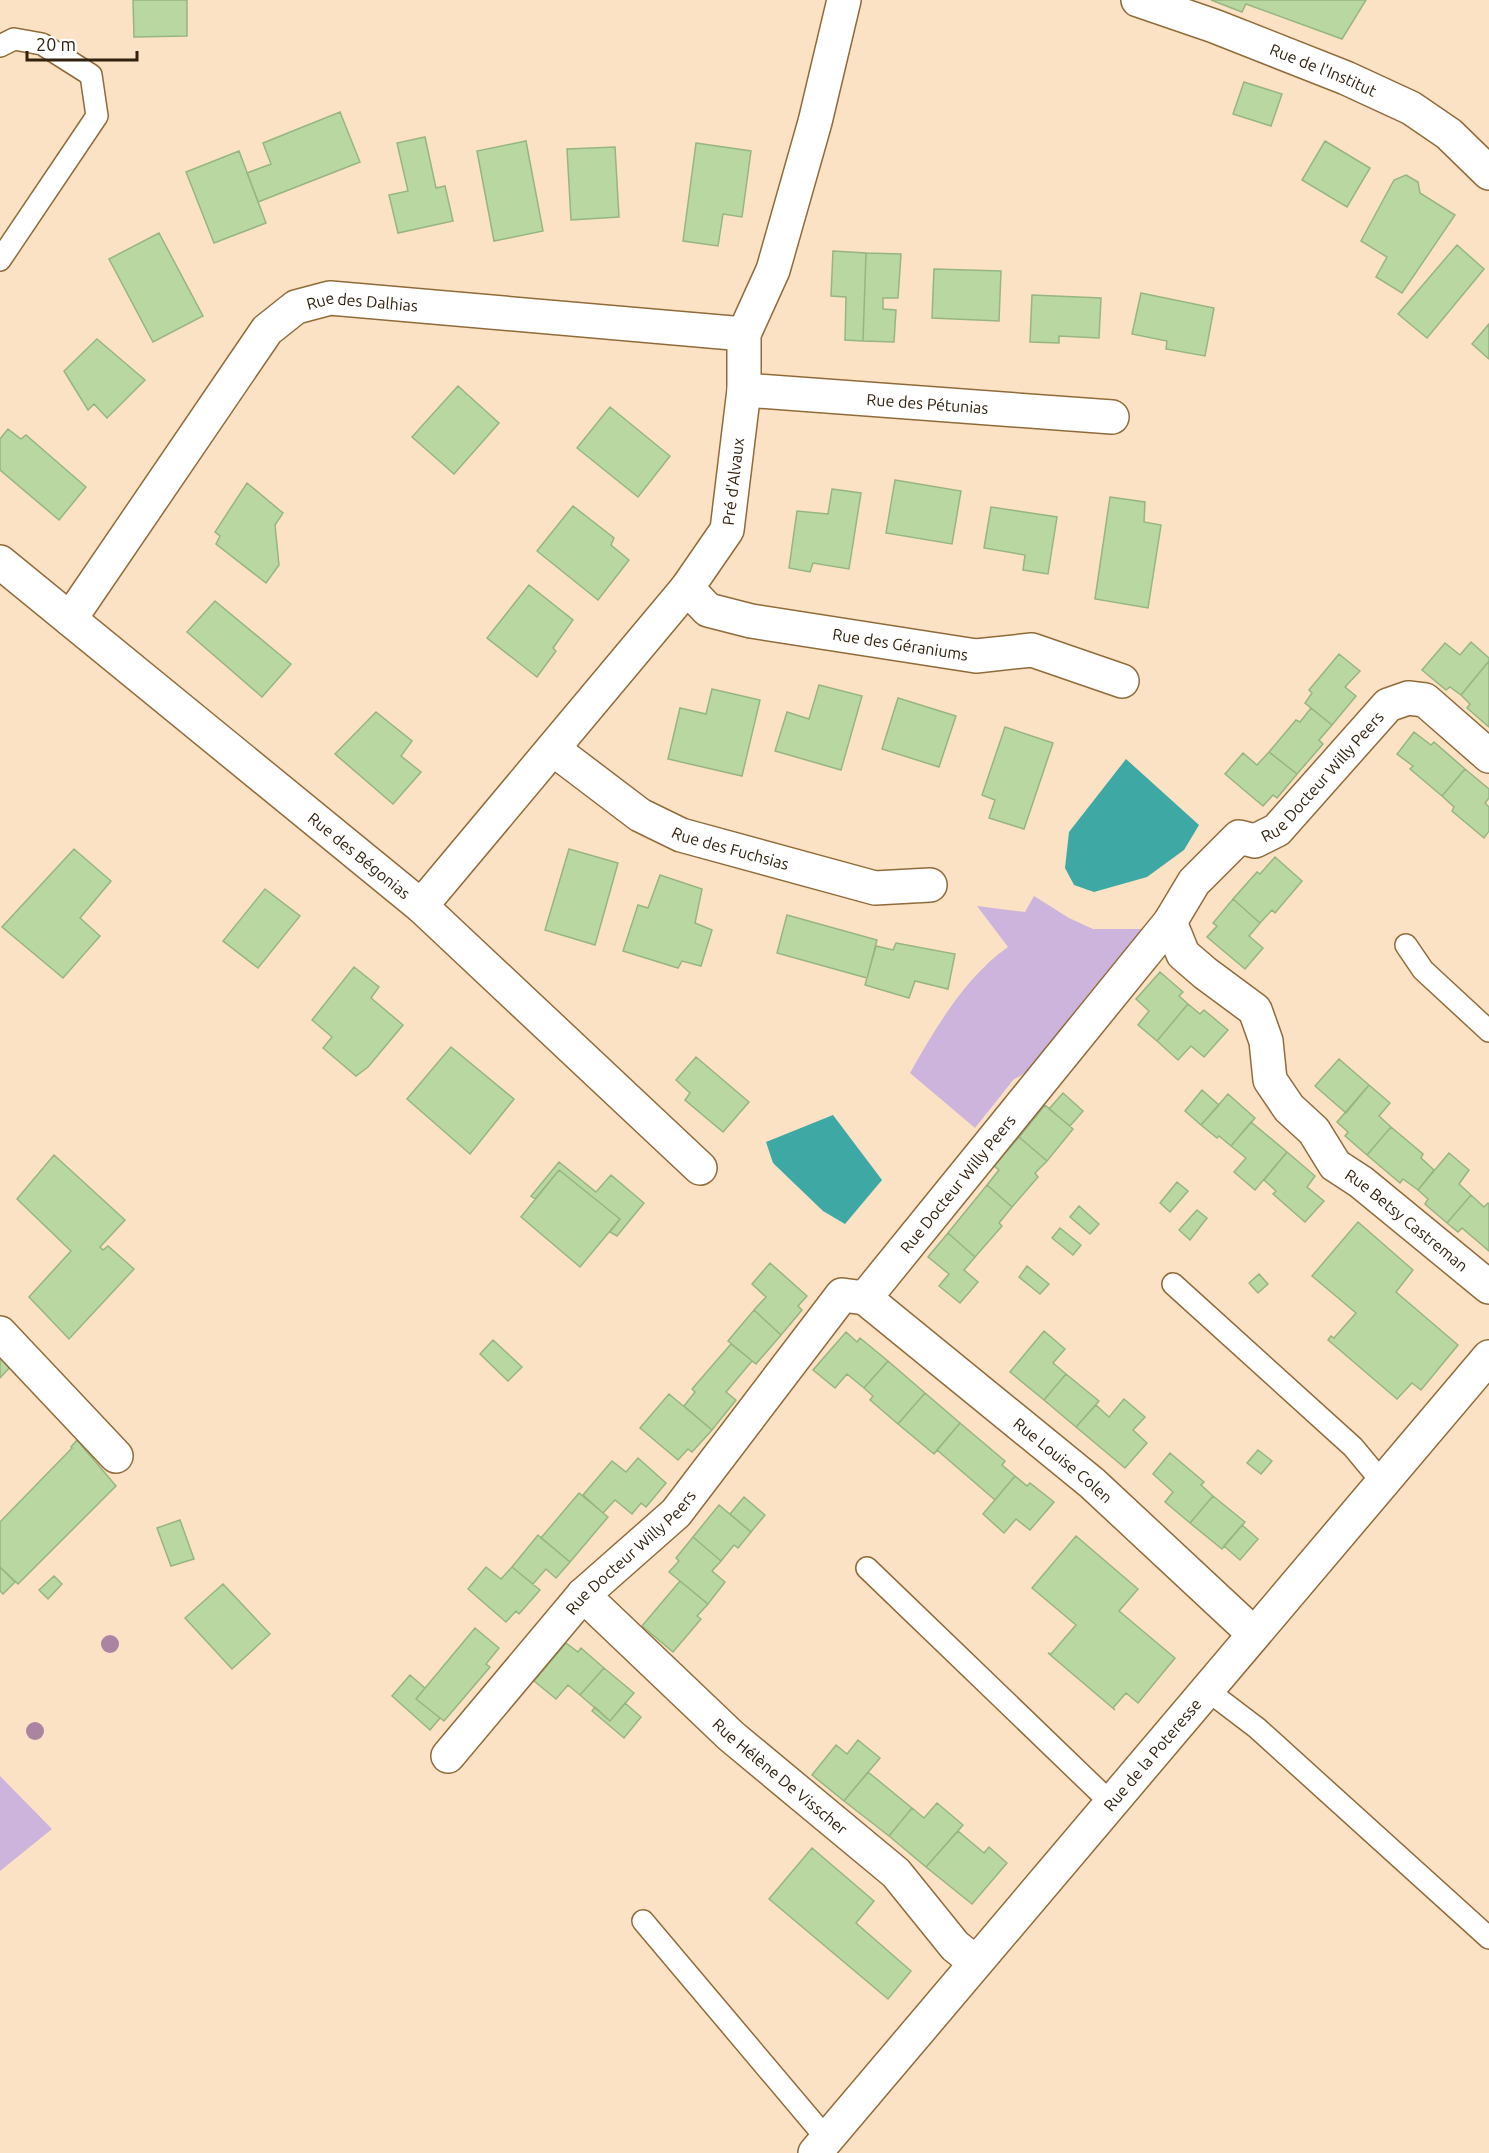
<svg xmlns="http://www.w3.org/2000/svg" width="1489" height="2153" font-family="Ubuntu,sans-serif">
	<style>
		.green { fill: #ccb4dc }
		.water { fill: #3ea8a5 }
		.building { fill: #b8d7a1; stroke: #97b580; stroke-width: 1.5 }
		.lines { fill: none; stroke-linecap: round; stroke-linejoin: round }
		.lane-casing { stroke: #906b3a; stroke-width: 24 }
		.street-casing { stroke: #906b3a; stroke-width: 36 }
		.secondary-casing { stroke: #906b3a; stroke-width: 36 }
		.lane { stroke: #fff; stroke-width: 21 }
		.street { stroke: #fff; stroke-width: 33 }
		.secondary { stroke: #fff; stroke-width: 33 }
		.tree { fill: #aa84a0 }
		.labels { text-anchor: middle; stroke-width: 6; stroke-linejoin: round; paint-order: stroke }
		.street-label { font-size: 16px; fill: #31210d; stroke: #fff }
	</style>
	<rect width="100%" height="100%" fill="#fbe2c4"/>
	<path class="green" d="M1034,896l35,22 24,11h51c-22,26 -45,51 -66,78 -15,21 -40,63 -64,72l-39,49 -65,-55c25,-44 55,-96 98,-126l-31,-41 48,6z
		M0,1776l52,53 -52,42z"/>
	<path class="water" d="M1126,759l73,66 -15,25 -37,27 -53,15 -20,-7 -9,-17 4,-36z
		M833,1115l49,65 -37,44 -22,-13 -50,-48 -7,-21z"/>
	<path class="building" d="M133,0h54v36l-53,1z
		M1211,0h155l-24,39 -96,-35 -4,8z
		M1244,82l38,12 -11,32 -38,-12z
		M340,112l20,50 -102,40 -11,-29 24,-9 -8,-21z
		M425,137l11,51 9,-2 8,35 -55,12 -9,-38 19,-4 -11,-48z
		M526,141l17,90 -49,10 -17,-90z
		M1325,141l45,27 -23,39 -45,-27z
		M696,143l55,8 -9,66 -19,-3 -5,32 -35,-5z
		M615,147l4,70 -48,3 -4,-71z
		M239,151l27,72 -52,20 -28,-71z
		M1406,175l12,7 2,11 35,22 -53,78 -26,-16 11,-20 -26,-16 33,-61z
		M159,233l44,83 -50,26 -44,-83z
		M1457,245l27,24 -57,69 -29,-24z
		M833,251l33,2 -3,88 -18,-1 1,-43 -15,-1z
		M866,253l35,1 -3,44h-15v11l13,1 -2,32 -31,-1z
		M934,269l67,2 -2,50 -67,-3z
		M1141,293l73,15 -9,48 -39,-7 1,-8 -35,-7z
		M1032,295l69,3 -2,40 -40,-2v7l-29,-1z
		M1489,324v35l-17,-15z
		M97,339l48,41 -38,38 -13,-14 -6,6 -24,-39z
		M458,386l41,37 -45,51 -42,-37z
		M610,407l60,49 -32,41 -61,-49z
		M8,429l13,10 5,-4 60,52 -27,33 -59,-50v-31z
		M895,480l66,11 -9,53 -66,-11z
		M247,483l36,30 -8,12 4,40 -13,18 -50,-39 4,-8 -5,-4z
		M832,489l29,4 -12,76 -36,-6 -3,9 -21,-4 8,-57 31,3z
		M1110,497l35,5 -1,20 17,3 -13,83 -53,-9z
		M573,506l41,32 -3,7 18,15 -31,40 -61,-49z
		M991,507l66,10 -9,57 -25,-4 2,-15 -41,-7z
		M529,585l44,35 -20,28 3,3 -19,26 -50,-39z
		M215,601l76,63 -29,33 -75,-65z
		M1471,642l18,16v3l-28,34 -11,-8 -4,3 -24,-20 23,-27 15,12z
		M1339,654l21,17 -15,16 11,9 -24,29 -27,-22 7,-10 -3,-3z
		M1489,661v66l-22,-19 3,-4 -9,-9z
		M819,685l43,11 -21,74 -66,-19 12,-39 22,7z
		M712,689l48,11 -18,76 -74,-17 12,-51 26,6z
		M898,698l58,18 -17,51 -57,-18z
		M1311,708l21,17 -13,15 4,4 -26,30 -28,-22 27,-32 4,2z
		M376,712l36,29 -11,15 20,16 -28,32 -58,-50z
		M1005,727l48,16 -29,86 -35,-11 6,-18 -13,-5z
		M1414,732l17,13 3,-3 31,27 -23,27 -32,-27 3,-3 -16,-12z
		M1269,752l28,22 -20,24 -4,-3 -10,11 -38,-32 18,-21 14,12z
		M1465,769l24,20v9l-4,5 4,4v24l-5,7 -32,-27 2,-4 -12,-11z
		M74,849l37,32 -31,37 20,18 -37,42 -61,-51z
		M569,849l49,14 -23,82 -50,-15z
		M1275,857l27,24 -27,32 -3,-3 -12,13 -27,-24 24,-27 3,2z
		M660,875l42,14 -7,34 17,7 -11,36 -19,-5 -4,7 -55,-17 15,-46 10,3z
		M265,889l35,27 -42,52 -35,-27z
		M1233,899l27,24 -11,13 14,12 -18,21 -38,-32 10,-11 -4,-3z
		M787,915l90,25 -10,38 -90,-25z
		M896,943l59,11 -7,35 -33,-8 -6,17 -44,-13 11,-39 17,4z
		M354,967l25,20 -8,11 32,27 -35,42 -12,9 -33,-28 9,-11 -20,-17z
		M1160,972l23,20 -4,4 9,8 -31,37 -19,-16 11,-14 -13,-12z
		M1188,1004l12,10 4,-4 24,20 -24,27 -13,-11 -13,14 -21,-19z
		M451,1047l63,52 -44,55 -63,-55z
		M696,1057l53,45 -26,30 -38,-32 5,-7 -14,-13z
		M1339,1059l30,26 -23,28 -31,-27z
		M1369,1085l21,18 -11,13 12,11 -24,28 -22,-19 3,-4 -11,-10z
		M1202,1090l17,15 -18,20 -16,-14z
		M1063,1093l20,18 -13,15 -21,-17z
		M1228,1094l27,24 -24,28 -12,-10 -2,2 -16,-13z
		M1045,1105l28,24 -26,32 -28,-24z
		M1251,1122l36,30 -32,38 -21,-18 12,-14 -15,-12z
		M1391,1127l32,27 -2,4 13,12 -16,20 -15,-11 -3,4 -33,-28z
		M1019,1137l28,24 -12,12 3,4 -26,30 -25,-22 12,-15 -5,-4z
		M1287,1152l28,24 -8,11 17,14 -19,21 -32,-28 3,-3 -12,-11z
		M1449,1153l20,17 -10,14 12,11 -24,28 -22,-19 3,-5 -10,-9z
		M54,1155l71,65 -25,27 3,3 5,-4 26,23 -65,70 -40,-42 42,-46 -54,-52z
		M559,1162l37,30 15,-17 33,28 -27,33 -7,-4 10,-13 -61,-49 -24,29 -4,-3z
		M559,1170l61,49 -40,48 -59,-50z
		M1177,1182l11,9 -18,21 -10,-9z
		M987,1185l25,22 -13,16 3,3 -27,31 -27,-24z
		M1471,1195l13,12 4,-4 1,1v47l-27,-23 -4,4 -11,-9z
		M1079,1206l20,18 -9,10 -20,-17z
		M1197,1210l10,8 -17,22 -11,-10z
		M1358,1222l55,48 -17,22 62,53 -37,45 -9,-7 -15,16 -69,-59 3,-4 3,2 22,-25 -44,-37z
		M1060,1228l21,17 -8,10 -21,-17z
		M948,1233l27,24 -11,13 14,12 -18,21 -21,-17 10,-12 -21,-17z
		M770,1263l37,33 -9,10 4,4 -21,25 -27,-25 12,-13 -14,-13z
		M1027,1266l22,18 -9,10 -21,-17z
		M1259,1274l9,10 -10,9 -9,-10z
		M754,1310l27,25 -25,29 -28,-23z
		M1044,1331l21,18 -12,14 13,11 -22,26 -34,-28z
		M846,1332l11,10 3,-4 28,23 -24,27 -17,-14 -12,14 -22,-18z
		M493,1340l29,27 -14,14 -28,-27z
		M731,1344l25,20 -4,-3 -26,31 10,8 -24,30 -28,-24 11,-14 -3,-3z
		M0,1354l12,11 -12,13z
		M888,1361l37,32 -27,31 -28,-24 3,-4 -9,-8z
		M1066,1374l33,27 -23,26 -32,-27z
		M925,1393l35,30 -26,31 -36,-30z
		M669,1394l43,36 -20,22 -4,-3 -10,11 -38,-32z
		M1124,1399l21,18 -12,13 14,13 -22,25 -49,-41 20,-22 13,12z
		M960,1423l45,38 -3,4 13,11 -20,24 -58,-50z
		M77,1440l39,46 -98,98 -18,-17v-45l72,-74 -1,-1z
		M1258,1450l14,11 -11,13 -14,-11z
		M1170,1453l34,29 -3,3 12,11 -23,27 -25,-21 8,-10 -20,-18z
		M638,1458l28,25 -20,24 -5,-4 -9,11 -17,-14 -12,13 -20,-18 29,-34 14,11z
		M1015,1476l12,10 3,-3 24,19 -24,28 -14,-11 -12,14 -21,-19z
		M579,1493l29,24 -38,45 -29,-24z
		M1213,1496l32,26 -23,27 -32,-26z
		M744,1497l21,18 -14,17 -21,-18z
		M719,1505l32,27 -13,16 -4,-3 -13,16 -28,-24z
		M180,1520l14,39 -23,7 -14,-38z
		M1242,1525l16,14 -18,21 -16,-14z
		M538,1535l32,27 -14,16 -10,-9 -13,15 -21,-17z
		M1076,1536l62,53 -19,22 56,47 -37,45 -12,-10 -13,15 2,2 -67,-57 3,1 25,-29 -44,-37z
		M693,1537l28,24 -9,10 13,11 -17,22 -39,-32 10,-11 -3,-3z
		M0,1567l15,15 -12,12 -3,-3z
		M486,1567l15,12 11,-12 28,23 -21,24 -3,-3 -10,11 -38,-33z
		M54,1576l8,8 -14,15 -9,-9z
		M680,1581l28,23 -11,12 4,3 -28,33 -31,-26z
		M223,1584l47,50 -38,35 -47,-51z
		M475,1628l24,20 -13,16 4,3 -46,54 -28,-22z
		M566,1643l12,9 3,-4 23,20 -24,27 -12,-10 -12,14 -22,-18z
		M604,1668l30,25 -24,28 -30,-26z
		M410,1675l15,13 -9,11 24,19 -10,12 -38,-34z
		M625,1703l16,14 -17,21 -32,-27 3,-4 15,14z
		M858,1740l22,18 -36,43 -32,-26 24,-30 11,9z
		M868,1772l44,36 -23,28 -45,-35z
		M937,1803l26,22 -37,42 -37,-31 23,-28 12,10z
		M958,1831l26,22 5,-6 18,16 -35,41 -46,-37z
		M812,1848l62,53 -18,22 55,48 -23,28 -119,-100z"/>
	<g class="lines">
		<g class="lane-casing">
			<path id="lane" d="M0,46l14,-7 28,5 49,31 6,41 -97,144
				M1406,945l17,25 66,61
				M1173,1284l180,163 30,36
				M867,1568l245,236
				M1207,1690l50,38 232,210
				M643,1921l184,218"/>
		</g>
		<g class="street-casing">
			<g id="street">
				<path id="s1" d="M744,390l368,27"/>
				<path id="s2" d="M0,562l421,344 279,262"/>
				<path id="s3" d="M687,588l21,22 43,11 225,35 56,-6 90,31"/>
				<path id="s4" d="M70,619l197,-289 29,-23 34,-9 414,36"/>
				<path id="s5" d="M553,749l87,66 41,20 194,53 55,-3"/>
				<path id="s6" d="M421,906l266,-318 40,-58 17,-140v-56l29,-64 42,-148 29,-122"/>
				<path id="s7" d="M1170,922l13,32 22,19 50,37 11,31 4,39 19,28 25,23 21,34 26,17 128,105"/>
				<path id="s8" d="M865,1298l305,-376 24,-40 45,-45 16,4 22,-11 111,-125 20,-7 17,2 64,56"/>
				<path id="s9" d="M865,1298l227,185 162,151"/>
				<path d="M0,1333l116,123"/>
				<path id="s10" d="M583,1595l148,141 165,137 59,73 20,16"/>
				<path id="s11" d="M448,1756l135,-161 93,-82 166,-218 23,3"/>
				<path id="s12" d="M815,2153l674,-796"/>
			</g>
		</g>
		<g class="secondary-casing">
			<g id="secondary">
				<path id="s13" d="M1138,0l76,26 132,52 65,30 38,26 40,39"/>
			</g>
		</g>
		<use href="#lane" class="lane"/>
		<use href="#street" class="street"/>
		<use href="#secondary" class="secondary"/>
	</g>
	<g class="tree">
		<circle cx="110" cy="1644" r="9"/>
		<circle cx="35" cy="1731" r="9"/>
	</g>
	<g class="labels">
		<g class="street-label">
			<text dy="6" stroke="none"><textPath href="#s13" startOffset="198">Rue de l'Institut</textPath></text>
			<text dy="6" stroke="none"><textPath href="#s4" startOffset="454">Rue des Dalhias</textPath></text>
			<text dy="6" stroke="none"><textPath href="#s1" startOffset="184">Rue des Pétunias</textPath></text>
			<text dy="6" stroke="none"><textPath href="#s6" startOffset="534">Pré d'Alvaux</textPath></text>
			<text dy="6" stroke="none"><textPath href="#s3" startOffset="226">Rue des Géraniums</textPath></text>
			<text dy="6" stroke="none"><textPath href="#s8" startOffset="705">Rue Docteur Willy Peers</textPath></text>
			<text dy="6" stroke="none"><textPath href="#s5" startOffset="206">Rue des Fuchsias</textPath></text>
			<text dy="6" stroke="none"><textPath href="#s2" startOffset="464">Rue des Bégonias</textPath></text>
			<text dy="6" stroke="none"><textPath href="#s8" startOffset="147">Rue Docteur Willy Peers</textPath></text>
			<text dy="6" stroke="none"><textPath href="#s7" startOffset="396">Rue Betsy Castreman</textPath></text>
			<text dy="6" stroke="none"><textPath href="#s9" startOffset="256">Rue Louise Colen</textPath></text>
			<text dy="6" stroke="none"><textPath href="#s11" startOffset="274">Rue Docteur Willy Peers</textPath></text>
			<text dy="6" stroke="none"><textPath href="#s12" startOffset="522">Rue de la Poteresse</textPath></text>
			<text dy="6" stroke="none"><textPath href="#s10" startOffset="268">Rue Hélène De Visscher</textPath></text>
		</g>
	</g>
	<path d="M27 51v9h110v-9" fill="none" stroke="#31210d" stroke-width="3"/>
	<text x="36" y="51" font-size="18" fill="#31210d" stroke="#ffffff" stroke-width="4.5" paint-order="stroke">20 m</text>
</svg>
